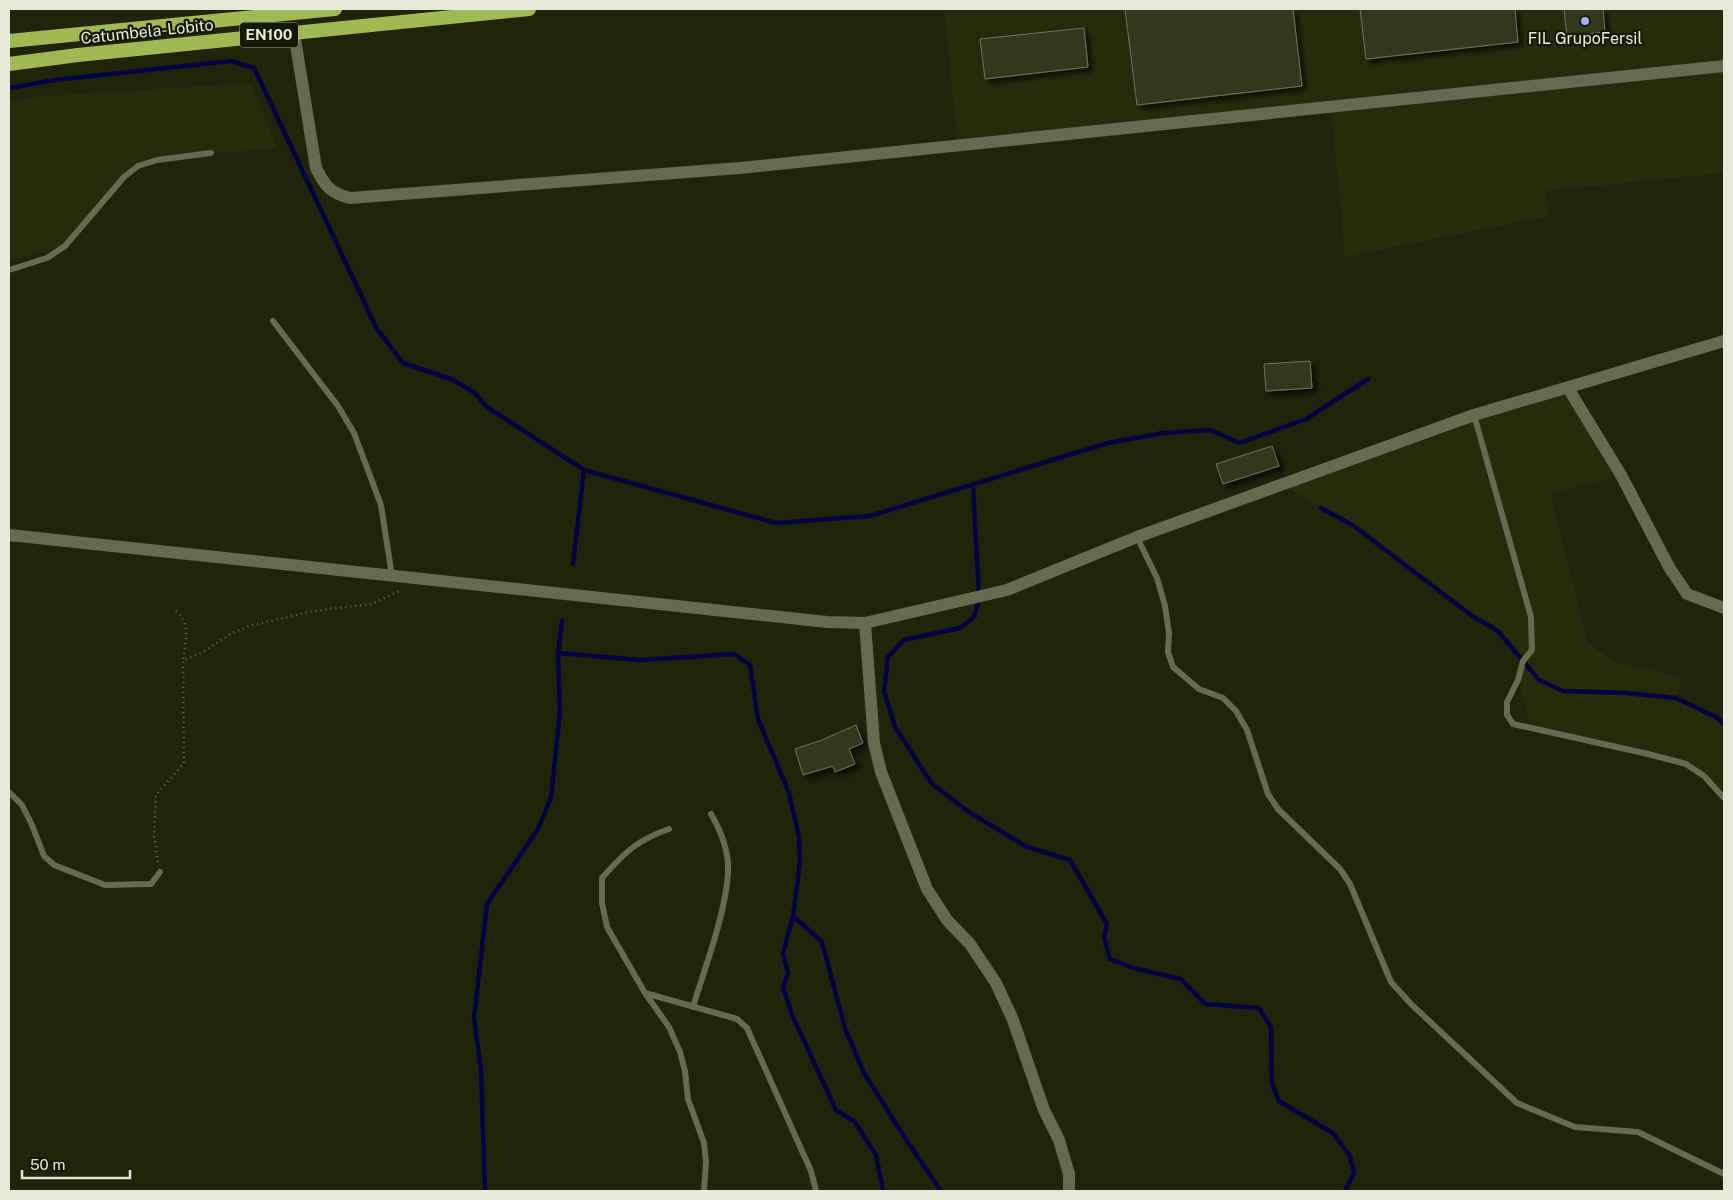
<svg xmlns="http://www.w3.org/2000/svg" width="1733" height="1200" font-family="'Public Sans',sans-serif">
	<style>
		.built { fill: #262c0b }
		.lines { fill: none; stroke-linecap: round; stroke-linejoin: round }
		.stream { stroke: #070242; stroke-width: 4.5 }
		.building { fill: #32381f; stroke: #6e7559; filter: url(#shadow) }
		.path { stroke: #646853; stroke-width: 2.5; stroke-dasharray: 1 4; stroke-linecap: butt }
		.service { stroke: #646b50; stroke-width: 6 }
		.minor { stroke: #646b50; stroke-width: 12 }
		.tertiary { stroke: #646b50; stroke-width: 12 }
		.trunk { stroke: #a3b852; stroke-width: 14 }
		.poi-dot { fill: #9fb3fd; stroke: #161a03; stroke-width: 2 }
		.labels { text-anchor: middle; stroke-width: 4.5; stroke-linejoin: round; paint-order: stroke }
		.shield { fill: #161a03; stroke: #a7ab99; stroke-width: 1 }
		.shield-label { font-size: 15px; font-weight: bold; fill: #e5e9d9 }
		.street-label { font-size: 16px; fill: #e5e9d9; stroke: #161a03 }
		.poi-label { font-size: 16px; fill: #e5e9d9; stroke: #161a03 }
	</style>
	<defs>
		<filter id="shadow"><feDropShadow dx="4.5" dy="4.5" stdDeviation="2.5" flood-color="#0009"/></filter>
	</defs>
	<rect width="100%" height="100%" fill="#1f240b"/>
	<path class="built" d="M944,9h780v164l-178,18 3,25 -204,41 -14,-150 -373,39z
		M250,83l28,66 -67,4 -73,13 -15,11 -58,69 -56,14v-158l24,-5z
		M1568,388l53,87 -71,18 28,107 9,42 27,20 68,15 -6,21 40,19 8,7v74l-38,-34 -156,-37 -12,-47 5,-19 -25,-30 -27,-16 -117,-89 -65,-37z"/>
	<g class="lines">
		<path class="stream" d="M9,88l46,-8 176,-19 23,7 123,261 26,34 48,16 23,13 13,15 97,63 192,53 94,-7 238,-73 55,-10 47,-3 30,13 66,-24 62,-40
			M973,484l6,113 -4,19 -15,12 -56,12 -16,17 -4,34 11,36 37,57 37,28 58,35 43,13 37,64 -3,14 6,21 23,9 48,11 24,25 54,4 12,19 1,57 7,17 54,32 17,23 4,17 -9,18
			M1321,508l33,18 117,89 27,16 41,49 24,11 63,2 50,5 40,19 8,7
			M573,564l11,-94
			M558,653l82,7 94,-6 16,11 8,54 31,74 10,44 1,25 -7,54 -10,37 5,21 -5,13 10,30 43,93 19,12 21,33 7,36
			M793,916l29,26 23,86 19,45 45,71 32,47
			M485,1191l-4,-121 -7,-52 13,-114 51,-75 13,-31 9,-86 -2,-59 4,-32"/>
	</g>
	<path class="building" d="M1125,9h168l9,77 -165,19z
		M1360,9h155l3,33 -152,17z
		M1564,9h39l2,23 -38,4z
		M1084,28l4,39 -103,12 -5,-40z
		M1310,361l2,27 -46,3 -2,-27z
		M1272,446l7,20 -56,18 -7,-20z
		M856,725l7,18 -14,6 6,15 -20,8 -2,-6 -30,9 -8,-26 27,-9z"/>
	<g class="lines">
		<path class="path" d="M176,611c16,15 9,29 7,49l18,-7 31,-20 17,-7 64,-15 59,-7 29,-14
			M158,862l-4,-26 2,-41 28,-32 -1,-103"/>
		<path class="service" d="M9,270l38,-12 18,-12 59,-69 14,-11 19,-6 54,-7
			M273,321l65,85 16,27 27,72 11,71
			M1474,415l57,202 1,33 -9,11 -5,19 -11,22v13l6,9 135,30 38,10 18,12 20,22
			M1137,537l20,41 8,28 4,27 -1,19 5,15 26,22 24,9 13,13 11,19 21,64 10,15 62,60 10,15 41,98 20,22 106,99 58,24 63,5 86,42
			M9,792l13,13 10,20 12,31 10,9 51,20 46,-1 9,-12
			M669,829c-32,11 -45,24 -67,49v25l5,24 38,66 24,34 11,25 5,19 3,28 16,44 2,19 -2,29
			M645,993l92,26 10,9 64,143 5,20
			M693,1007c12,-40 33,-94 35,-135 1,-20 -7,-41 -17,-58"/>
		<path class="minor" d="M294,33l22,135c9,18 14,25 34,30l390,-30 984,-102
			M1568,388l53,87 48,92 18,27 37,14
			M865,623l9,120 7,29 46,117 20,31 23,24 26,39 17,37 31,90 15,30 10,34v17"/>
		<path class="tertiary" d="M9,535l818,87 38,1 142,-33 130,-53 337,-122 250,-74"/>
		<path class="trunk" d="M9,41l326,-32
			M9,64l69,-9 451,-46"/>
	</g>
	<circle class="poi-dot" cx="1585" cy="21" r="5"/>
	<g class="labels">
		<rect class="shield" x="240" y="22.5" width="58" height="25" rx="4"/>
		<g class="shield-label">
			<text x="269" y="40">EN100</text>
		</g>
		<g class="street-label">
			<text transform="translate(147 31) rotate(-6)" y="6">Catumbela-Lobito</text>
		</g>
		<g class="poi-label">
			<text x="1585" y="44">FIL GrupoFersil</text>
		</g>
	</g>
	<rect width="1733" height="1200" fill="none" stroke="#e5e9d9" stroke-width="20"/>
	<path d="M22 1170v8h108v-8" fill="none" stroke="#e5e9d9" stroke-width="2.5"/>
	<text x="30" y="1170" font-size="15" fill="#e5e9d9" stroke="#161a03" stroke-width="4" paint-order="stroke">50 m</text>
</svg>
